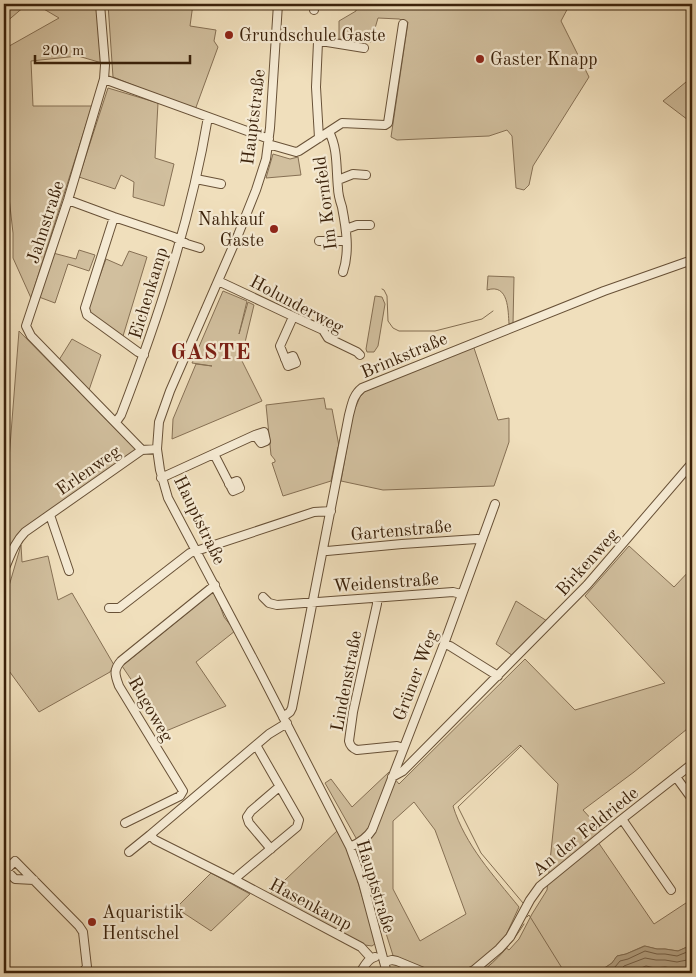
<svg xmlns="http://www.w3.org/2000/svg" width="696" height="977" font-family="'Old Standard TT',serif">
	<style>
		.green { fill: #d1bf9e; stroke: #867054; fill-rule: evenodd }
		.water { fill: #b29f80; stroke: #826d51 }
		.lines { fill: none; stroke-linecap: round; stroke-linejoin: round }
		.shore { stroke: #766046; stroke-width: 1 }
		.stream { stroke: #826d51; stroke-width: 1 }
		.minor-casing { stroke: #685137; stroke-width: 10 }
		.minor { stroke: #f5ead3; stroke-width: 8 }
		.poi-dot { fill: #8f2418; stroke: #f5ead3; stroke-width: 2 }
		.labels { text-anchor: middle; stroke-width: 4.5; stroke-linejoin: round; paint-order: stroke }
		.poi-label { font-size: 18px; fill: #3b220b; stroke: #f5ead3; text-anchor: start }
		.street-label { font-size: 18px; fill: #3b220b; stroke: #f5ead3 }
		.district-label { font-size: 22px; font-weight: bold; letter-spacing: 1px; fill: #7a1f14; stroke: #f5ead3 }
	</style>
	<rect width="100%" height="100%" fill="#f0dfbc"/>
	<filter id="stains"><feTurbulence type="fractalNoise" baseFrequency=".004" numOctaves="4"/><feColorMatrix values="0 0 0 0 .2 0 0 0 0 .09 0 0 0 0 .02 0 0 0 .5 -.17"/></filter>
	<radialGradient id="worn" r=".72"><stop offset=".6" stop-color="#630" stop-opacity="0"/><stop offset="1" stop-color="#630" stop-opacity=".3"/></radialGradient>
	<path class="green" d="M4,4h93l5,59 -24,-7 -47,5 2,45h59l-61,192 -18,-40v-25l-9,-80v-104l55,-31 -22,-13 -12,1 -20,17 -1,-1z
		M108,4h85l-3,22 26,4 -2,11 4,6 -23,63 -82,-33z
		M357,4h213l-9,17 28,56 -56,89 -4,19 -5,5 -8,-2 -4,-52 -5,-6 -18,6 -92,4 -6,-3 17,-115 -9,-3 -21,-1 -7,24 -32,-3v-18l17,-10z
		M692,77v46l-29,-22z
		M108,88l50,15 -3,55 19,6 -10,42 -31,-9 1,-15 -13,-7 -6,14 -36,-12z
		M273,154l17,5 8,-2 3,18 -35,3z
		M79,250l16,5 -6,16 -21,-7 -13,39 -16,-6 14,-44 23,6z
		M129,251l18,6 -24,79 -33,-22 -2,-6 18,-49 16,7z
		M488,276l26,1 -1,47h-4c-1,-13 0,-41 -22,-34z
		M223,291l24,10 -8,33 9,-32 6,3 -13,54 21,42 -90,38 1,-20 23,-55 16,2 -20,-3z
		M375,296l7,1 3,7 -7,42 -4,6h-7l-1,-3z
		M19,331l117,119 -112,79 -20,34v-40z
		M72,339l29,16 -12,35 -30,-30z
		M473,345l25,75 11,-2v24l-15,44 -111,4 -42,-9 12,-68 7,-16 8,-9z
		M324,398l2,11h6l7,37 -1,1 -7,34 -48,15 -11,-33 3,-1v-2l-4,-5 -5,-50z
		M21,545l1,17 26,-6 10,44 14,-7 42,72 -4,7 -71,40 -35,-48v-61z
		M629,546l45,41 18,-19v157l-58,47 -51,38 21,23 -6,9 56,82 38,-25v48h-5l-9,4 -13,-2h-8l-13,-3 -18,8 -9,2 -5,7 -15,10h-167l-34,-8 -40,-127 -31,-55 6,-4 21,28 37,-35 10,12 126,-125 50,51 90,-27 -80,-87zM520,745l38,39 -11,106 -15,24 -13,25 -10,11 -9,-7 6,-8 13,-28c-25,-31 -54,-62 -66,-101zM414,802l21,28 31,84 -46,27 -27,-52v-68z
		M213,592l7,14 4,11 11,14 -39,31 30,44 -60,25 -44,-65z
		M516,601l31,20 -34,35 -17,-12z
		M338,830l9,15 29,98 -4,3 -7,-1 -96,-50z
		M211,873l39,21 -39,37 -35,-23z"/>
	<path class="water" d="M645,946l12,3h8l13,2 9,-4h5v26h-95l15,-10 5,-7 9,-2z"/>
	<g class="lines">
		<path class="shore" d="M606,973l9,-6 5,-6 8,-2 17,-8 12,3h8l12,2 10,-4h5
			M617,973l7,-7 21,-8 11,2h9l12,2 15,-3
			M628,973l18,-7 9,2 10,-1 12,2 15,-3"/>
		<path class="stream" d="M382,289l2,1 3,6 1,25 5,7 6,3h36l47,-12 11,-8
			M521,746l-63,61 23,46 42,50
			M527,917l2,-2 36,58
			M480,973c18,-13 32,-30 44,-49"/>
		<g class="minor-casing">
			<path id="minor" d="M100,4l5,61 -1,14 -36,121 -42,126 5,10 111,114 15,-1
				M278,4l-8,124 -4,31 -10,31 -18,45 -68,156 -11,31 -2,27 3,21 8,28 92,174 90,175 13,36 24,90
				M314,10v-6
				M104,79l165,60
				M329,132c9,16 7,38 9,56 0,6 2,13 4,19 4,21 8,44 1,65
				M319,138l-3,-51 2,-45h9l37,6
				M268,144l28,8 3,-1 43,-28 43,2 3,-2 15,-99
				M196,179l25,5
				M338,180l15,-6 13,1
				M68,200l46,17 60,20 13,7 13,4
				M114,217l-29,91 2,7 51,37 6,3
				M346,229l11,-4h13
				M319,241h27
				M218,281c35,16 69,33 105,49l5,8 29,14 3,3
				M285,359l8,-3 3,7 -8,3 -8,-20 13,-29
				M116,422l5,-7c37,-96 70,-196 87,-298
				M214,454l19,37 7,-3 -3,-7 -8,3
				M161,478l94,-43 9,-3 2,9 -5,2 -6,-8
				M50,515l19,56
				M323,551h4l75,-7 75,-5 5,1
				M4,570c6,-13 10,-27 21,-38l117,-82
				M263,597l6,6 8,2 176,-13 8,2
				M377,598v6l-24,108 -4,29c1,5 3,7 8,9l40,-4 6,2
				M109,608h10l71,-55 124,-41 17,-1
				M444,644l6,2 48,30
				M283,717l7,-5 2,-4 57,-293c3,-11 4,-20 13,-27l242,-97 88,-31
				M287,723l-18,11 -119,101 5,5 80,40 126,67 10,11
				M392,777l11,-6 184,-186 105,-122
				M676,777l16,22
				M622,819l49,71
				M125,823l55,-27 3,-5 -64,-105c-4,-11 -6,-16 2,-25l94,-76
				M350,847c9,-4 17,-9 22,-17l72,-186 51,-140
				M271,849l-22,-26 -2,-6 4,-6 28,-24
				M129,852l21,-17
				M34,880l-19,-1 -9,-9 9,-9 64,65 4,6 4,35 -5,6
				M235,880l3,-4 59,-49 2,-7 -43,-75
				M384,962l8,-2 5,1 29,12
				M360,973c4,-6 7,-14 15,-16
				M468,973l6,-3 25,-21 11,-12 20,-37 10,-14 82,-67 70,-55"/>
		</g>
		<use href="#minor" class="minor"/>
	</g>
	<g class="poi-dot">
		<circle cx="229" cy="35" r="5"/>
		<circle cx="480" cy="59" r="5"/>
		<circle cx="274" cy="229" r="5"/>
		<circle cx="92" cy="922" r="5"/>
	</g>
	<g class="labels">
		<g class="poi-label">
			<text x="239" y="41">Grundschule Gaste</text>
			<text x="490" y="65">Gaster Knapp</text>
			<text x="264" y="225" text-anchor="end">Nahkauf<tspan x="264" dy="21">Gaste</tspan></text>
			<text x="102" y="918">Aquaristik<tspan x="102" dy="21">Hentschel</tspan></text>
		</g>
		<g class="street-label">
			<text transform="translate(253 117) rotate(-83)" y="6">Hauptstraße</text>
			<text transform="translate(325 203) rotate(-97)" y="6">Im Kornfeld</text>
			<text transform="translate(45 222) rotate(-72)" y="6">Jahnstraße</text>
			<text transform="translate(148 293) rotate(-73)" y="6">Eichenkamp</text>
			<text transform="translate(297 304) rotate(28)" y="6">Holunderweg</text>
			<text transform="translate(404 355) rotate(-23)" y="6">Brinkstraße</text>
			<text transform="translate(88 470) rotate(-35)" y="6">Erlenweg</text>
			<text transform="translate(200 520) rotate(64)" y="6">Hauptstraße</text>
			<text transform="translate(401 530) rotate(-5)" y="6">Gartenstraße</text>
			<text transform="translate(587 562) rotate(-48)" y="6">Birkenweg</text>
			<text transform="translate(386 582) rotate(-4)" y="6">Weidenstraße</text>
			<text transform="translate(415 675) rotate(-69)" y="6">Grüner Weg</text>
			<text transform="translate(346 681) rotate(-79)" y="6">Lindenstraße</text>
			<text transform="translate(151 709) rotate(60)" y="6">Rugoweg</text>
			<text transform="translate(585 831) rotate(-39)" y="6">An der Feldriede</text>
			<text transform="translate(376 886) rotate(73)" y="6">Hauptstraße</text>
			<text transform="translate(311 904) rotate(28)" y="6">Hasenkamp</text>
		</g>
		<g class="district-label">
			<text x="211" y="359">GASTE</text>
		</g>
	</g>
	<rect width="696" height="977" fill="none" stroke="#f0dfbc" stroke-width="20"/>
	<rect x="5" y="5" width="686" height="967" fill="none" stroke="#3b220b" stroke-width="2.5"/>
	<rect x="10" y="10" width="676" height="957" fill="none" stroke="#3b220b"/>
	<path d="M35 55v8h155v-8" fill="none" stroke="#3b220b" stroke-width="2.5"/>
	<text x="42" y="55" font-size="15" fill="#3b220b" stroke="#f5ead3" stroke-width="4" paint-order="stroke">200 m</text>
	<rect width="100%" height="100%" filter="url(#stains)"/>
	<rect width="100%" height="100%" fill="url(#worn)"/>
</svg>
